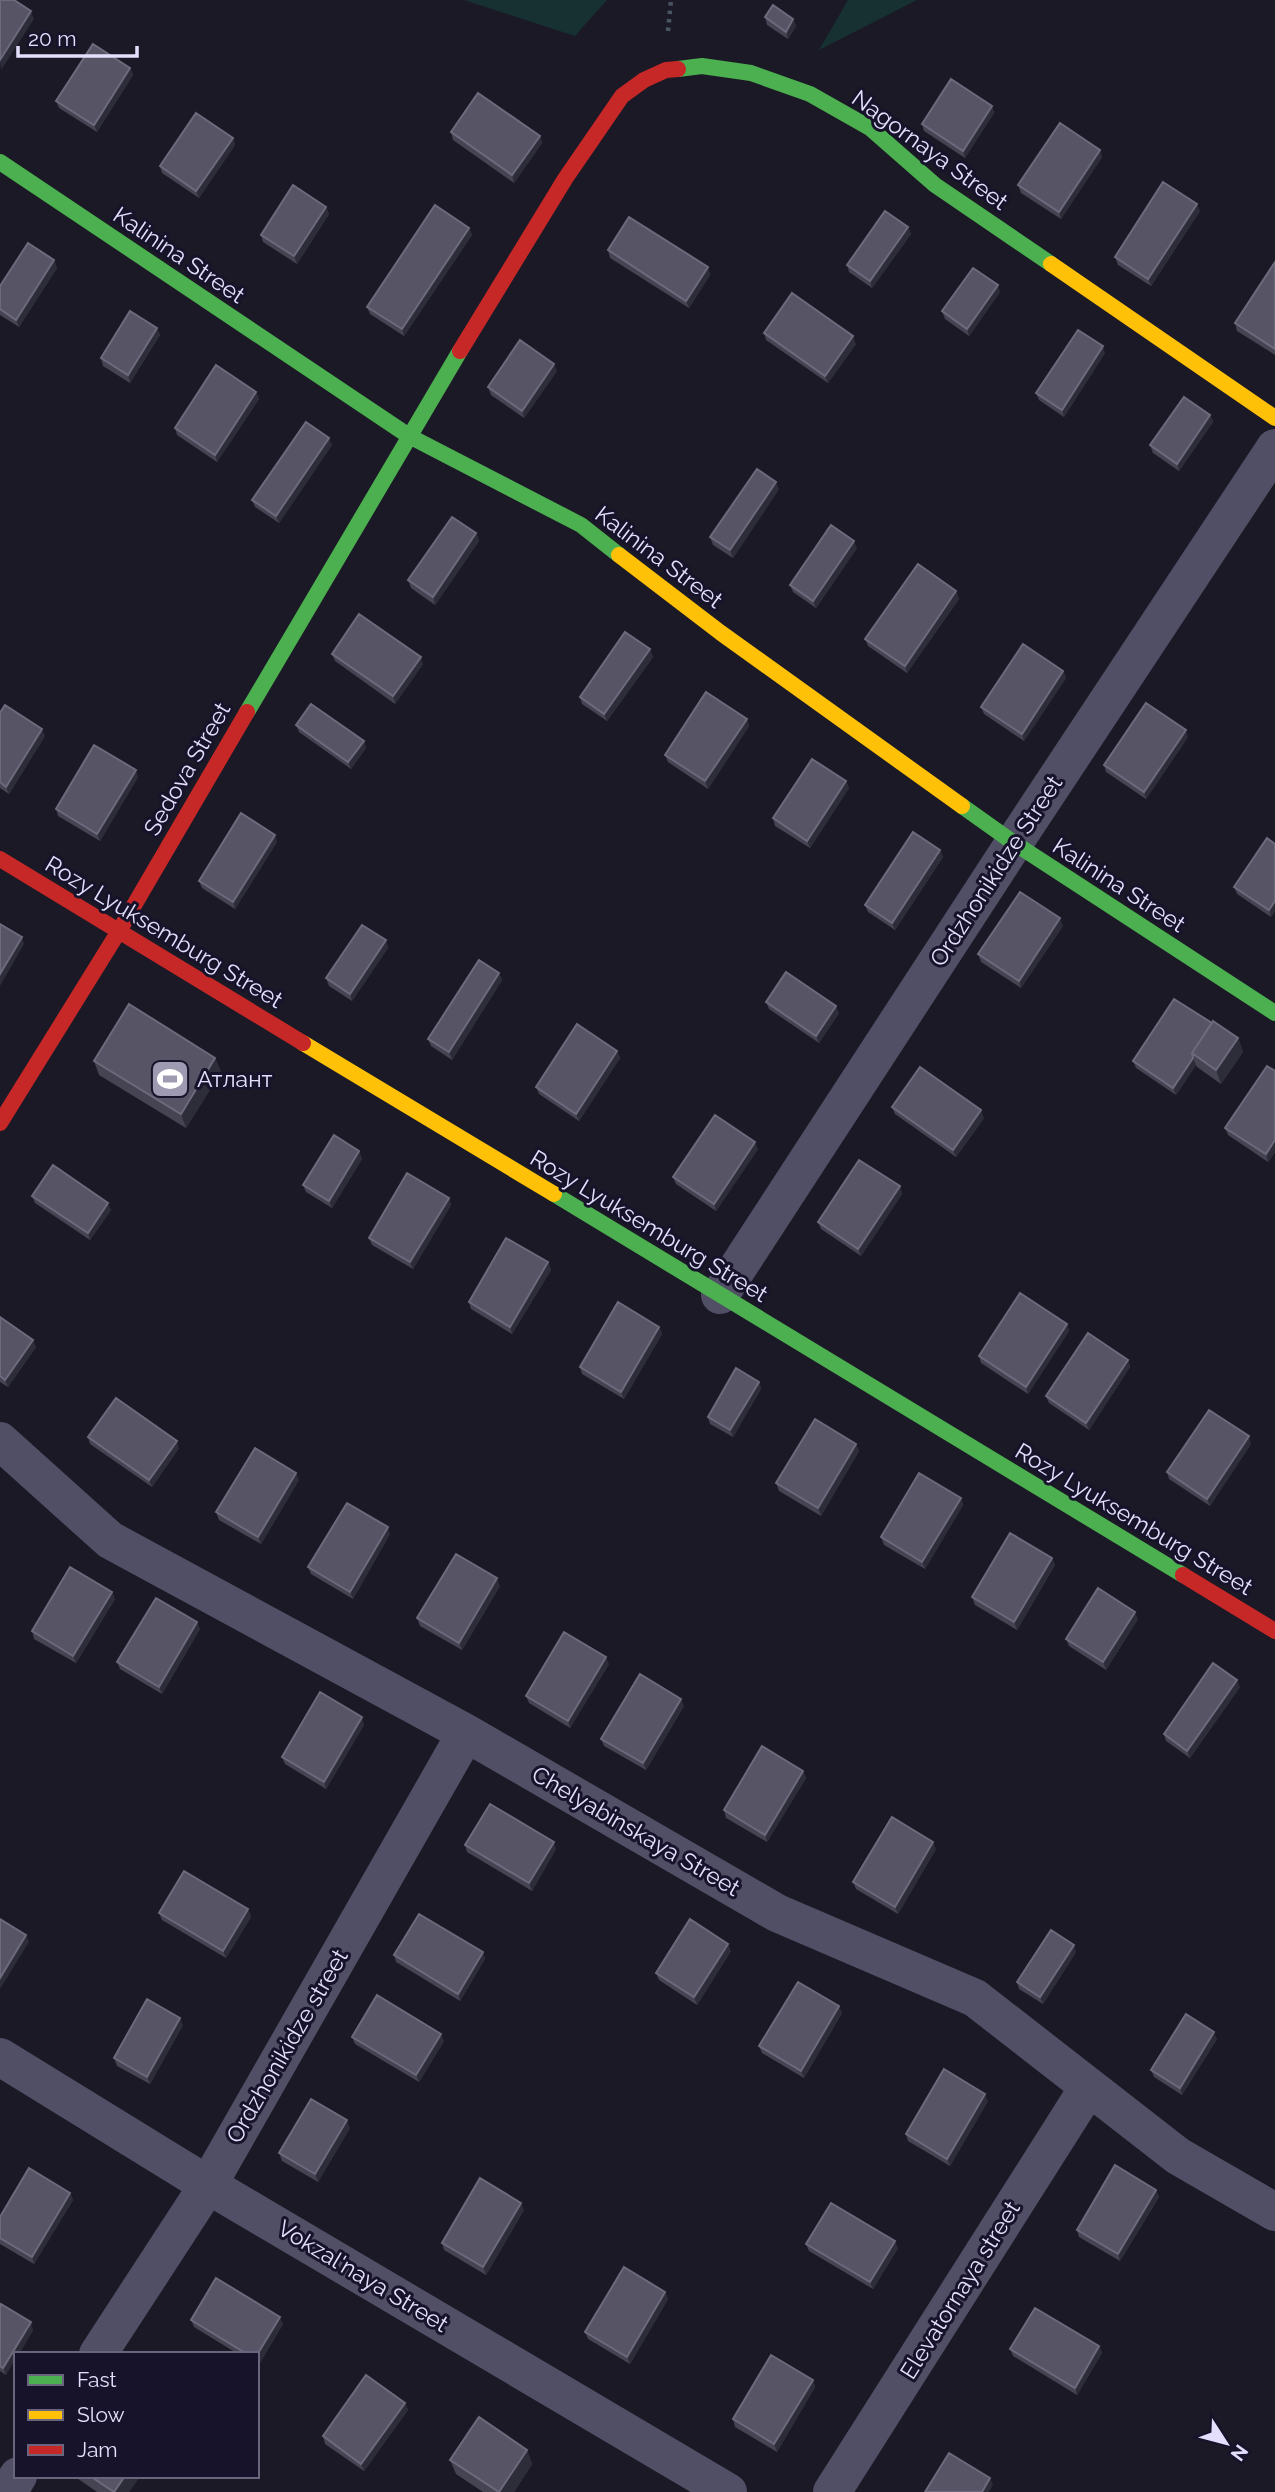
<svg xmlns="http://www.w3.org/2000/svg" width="1275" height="2492" font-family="Raleway,sans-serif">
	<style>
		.green { fill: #173132 }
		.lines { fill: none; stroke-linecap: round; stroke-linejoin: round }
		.path { stroke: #4a5563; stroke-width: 4.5; stroke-dasharray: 3.5 5; stroke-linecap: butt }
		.street { stroke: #504f65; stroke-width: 38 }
		.fast { stroke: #4caf50; stroke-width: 16 }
		.slow { stroke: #ffc107; stroke-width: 16 }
		.jam { stroke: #c62828; stroke-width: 16 }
		.wall { fill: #464453 }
		.shaded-wall { fill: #2d2c39 }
		.building { fill: #575465; stroke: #6d6a7d; stroke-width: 2 }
		.labels { text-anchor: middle; stroke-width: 6; stroke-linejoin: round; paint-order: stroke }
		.street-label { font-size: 23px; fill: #e3dffd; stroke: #17132b }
		.poi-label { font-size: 23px; fill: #e3dffd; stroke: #17132b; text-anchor: start }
	</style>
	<rect width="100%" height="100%" fill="#1a1925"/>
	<path class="green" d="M464,0h143l-32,36z
		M848,0h69l-98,50z"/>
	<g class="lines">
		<path class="path" d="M668,31l3,-31"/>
		<path class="street" d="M720,1295l294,-452 261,-395
			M0,1441l110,99 356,193 311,180 198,85 203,158 97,56
			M0,2057l208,128 520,307
			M98,2354l110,-169 258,-452
			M8,2492l10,-16
			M832,2492l256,-404"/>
		<path class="fast" d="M678,69l24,-3 49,7 59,21 60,34 65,57 116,79
			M0,162l409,274 172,89 38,30
			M247,712l213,-361
			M962,806l52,37 261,170
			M554,1194l629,381"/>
		<path class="slow" d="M1051,264l224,154
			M619,555l102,78 241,173
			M303,1043l251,151"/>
		<path class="jam" d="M460,351l105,-172 57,-83 22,-16 22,-10 12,-1
			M0,859l303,184
			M0,1123l119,-192 128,-219
			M1183,1575l92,56"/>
	</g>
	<path class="wall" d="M765,17l28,2 3,7 -8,13 -21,-14z
		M130,68l3,7 -36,57 -38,-24 -3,-7z
		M992,106l2,7 -29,45 -41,-27 -2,-7z
		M451,132l89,4 2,7 -28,40 -61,-43z
		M233,138l2,7 -36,53 -37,-25 -2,-7z
		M1100,150l2,7 -41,62 -40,-26 -3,-8z
		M326,207l3,7 -32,50 -34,-22 -2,-7z
		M1200,211l-49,75 -33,-21 -3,-8z
		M908,227l3,7 -39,54 -23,-16 -2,-7z
		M469,228l3,7 -68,101 -34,-22 -3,-7z
		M608,250l100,17 2,8 -21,33 -79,-50z
		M54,260l3,8 -38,59 -19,-12v-29z
		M1275,262v93l-38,-24 -2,-8z
		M1000,292l-31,44 -24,-17 -3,-8z
		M157,328l3,7 -30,48 -27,-17 -2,-8z
		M764,333l92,11 -28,39 -62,-43z
		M1105,353l-41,64 -25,-17 -3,-7z
		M557,371l-33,47 -33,-23 -3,-8z
		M256,392l3,7 -42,63 -40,-27 -2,-7z
		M1210,415l3,7 -34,49 -26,-18 -3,-8z
		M332,445l-53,78 -24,-16 -3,-7z
		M779,489l-46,69 -20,-13 -3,-8z
		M476,533l3,8 -44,64 -24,-17 -3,-8z
		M857,548l-41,60 -23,-16 -3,-7z
		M956,591l3,8 -52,74 -39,-27 -3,-7z
		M650,649l3,8 -46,64 -25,-17 -2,-7z
		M332,654l91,10 -28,40 -60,-43z
		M1063,671l3,7 -42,63 -40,-27 -3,-7z
		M0,713l45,23 -36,58 -9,-6z
		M747,719l2,7 -41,63 -40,-27 -3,-7z
		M296,725l68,16 2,7 -15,21 -52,-37z
		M1188,737l-42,62 -40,-27 -2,-7z
		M138,777l-38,64 -42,-25 -2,-7z
		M846,781l3,7 -39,60 -35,-22 -2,-8z
		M1267,838l4,79 -34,-23 -3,-7z
		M277,842l-42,67 -33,-21 -3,-7z
		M940,850l3,7 -48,73 -27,-18 -3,-7z
		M1063,926l-42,62 -40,-26 -3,-8z
		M386,940l2,8 -36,53 -23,-15 -3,-8z
		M499,973l3,7 -50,80 -21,-14 -3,-7z
		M766,1002l73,11 -20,30 -50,-34z
		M1212,1023l26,15 5,14 -22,32 -24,-17 -1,-2 -20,30 -40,-27 -3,-7z
		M617,1051l3,7 -41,63 -40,-27 -3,-7z
		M215,1058l6,14 -35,56 -87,-53 -5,-14z
		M1275,1071v81l-7,10 -40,-27 -3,-7z
		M892,1107l92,11 -28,39 -61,-43z
		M758,1149l-42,62 -40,-27 -3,-7z
		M359,1151l3,8 -30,49 -26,-16 -3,-7z
		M900,1186l2,8 -41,62 -40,-27 -3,-7z
		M32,1196l79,14 -21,30 -55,-37z
		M449,1198l2,7 -38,64 -41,-24 -3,-7z
		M548,1262l3,8 -39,64 -41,-25 -2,-7z
		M0,1317l36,30 -28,40 -8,-5z
		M1067,1324l2,7 -41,63 -47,-31 -2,-7z
		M659,1327l3,7 -38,65 -42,-25 -2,-7z
		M1128,1360l2,7 -41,63 -40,-27 -3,-7z
		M759,1382l2,7 -28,48 -23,-13 -2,-7z
		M88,1437l91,11 -27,39 -62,-43z
		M856,1444l3,7 -38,65 -42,-25 -3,-8z
		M1251,1444l-41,62 -41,-27 -2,-7z
		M299,1480l-38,64 -42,-24 -3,-8z
		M961,1498l2,7 -38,64 -41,-24 -3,-8z
		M390,1534l-37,65 -42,-25 -3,-7z
		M1052,1558l3,7 -38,65 -42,-25 -3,-8z
		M500,1586l-38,64 -42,-24 -3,-8z
		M112,1592l3,7 -39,64 -42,-24 -2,-8z
		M1138,1619l-32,51 -37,-24 -3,-7z
		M200,1629l-38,65 -42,-25 -3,-7z
		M609,1664l-39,64 -41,-25 -3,-7z
		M1240,1687l-50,71 -24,-17 -2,-7z
		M684,1706l-38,64 -42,-24 -3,-7z
		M364,1725l-38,64 -41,-25 -3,-7z
		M803,1771l3,7 -39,64 -41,-24 -2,-8z
		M465,1845l91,4 -24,42 -65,-39z
		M936,1849l-38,65 -42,-25 -3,-7z
		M248,1909l3,8 -25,41 -64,-38 -3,-7z
		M731,1951l-34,54 -38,-25 -3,-7z
		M483,1952l2,7 -25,42 -64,-39 -2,-7z
		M1076,1952l-33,52 -24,-15 -2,-7z
		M842,2013l-38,65 -42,-25 -3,-7z
		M183,2025l-33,59 -33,-18 -3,-8z
		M352,2037l92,4 -25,41 -64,-38z
		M1217,2039l-35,56 -28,-18 -3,-7z
		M988,2101l-38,65 -42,-25 -2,-7z
		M350,2128l-32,54 -36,-21 -3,-8z
		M1156,2190l3,7 -39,64 -41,-24 -2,-7z
		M70,2193l3,7 -39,64 -34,-20v-27z
		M524,2210l-38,65 -42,-25 -2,-7z
		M806,2244l92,4 -25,41 -64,-38z
		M665,2292l3,7 -38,65 -42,-25 -3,-7z
		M0,2307l33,23 -14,24h-3l-10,21 -6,-4z
		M191,2320l92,4 -25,42 -1,-12h-19l-44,-27z
		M1099,2346l3,7 -25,42 -64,-39 -3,-7z
		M813,2380l2,7 -38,65 -42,-25 -2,-8z
		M405,2403l3,7 -44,61 -39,-27 -2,-8z
		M527,2450l5,14 -18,28h-31l-27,-18 -6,-14z
		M74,2476h63l1,3 -9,13h-32z"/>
	<path class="shaded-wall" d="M31,11l3,8 -33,51 -1,-10z
		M793,19l3,7 -8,13 -2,-7z
		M130,68l3,7 -36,57 -3,-7z
		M992,106l2,7 -29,45 -2,-7z
		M540,136l2,7 -28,40 -2,-8z
		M233,138l2,7 -36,53 -3,-7z
		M1100,150l2,7 -41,62 -2,-7z
		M1197,204l3,7 -49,75 -3,-7z
		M326,207l3,7 -32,50 -3,-8z
		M908,227l3,7 -39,54 -2,-7z
		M469,228l3,7 -68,101 -2,-7z
		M54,260l3,8 -38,59 -3,-7z
		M708,267l2,8 -21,33 -3,-7z
		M998,285l2,7 -31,44 -2,-7z
		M157,328l3,7 -30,48 -2,-8z
		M853,336l3,8 -28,39 -3,-7z
		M1103,346l2,7 -41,64 -2,-7z
		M554,364l3,7 -33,47 -2,-7z
		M256,392l3,7 -42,63 -2,-7z
		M1210,415l3,7 -34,49 -2,-7z
		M329,438l3,7 -53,78 -3,-7z
		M776,482l3,7 -46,69 -3,-8z
		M476,533l3,8 -44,64 -2,-8z
		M854,541l3,7 -41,60 -3,-7z
		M956,591l3,8 -52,74 -2,-7z
		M650,649l3,8 -46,64 -3,-7z
		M421,657l2,7 -28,40 -2,-8z
		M1063,671l3,7 -42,63 -2,-7z
		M747,719l2,7 -41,63 -3,-8z
		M42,729l3,7 -36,58 -3,-7z
		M1186,730l2,7 -42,62 -2,-7z
		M364,741l2,7 -15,21 -3,-7z
		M136,770l2,7 -38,64 -3,-7z
		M846,781l3,7 -39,60 -3,-7z
		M275,835l2,7 -42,67 -2,-7z
		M940,850l3,7 -48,73 -3,-7z
		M1275,901v11l-4,5 -2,-7z
		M1060,918l3,8 -42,62 -2,-7z
		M22,937l2,7 -24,42v-12z
		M386,940l2,8 -36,53 -2,-7z
		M499,973l3,7 -50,80 -3,-8z
		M836,1006l3,7 -20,30 -3,-7z
		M1238,1038l5,14 -22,32 -5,-14z
		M617,1051l3,7 -41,63 -3,-7z
		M215,1058l6,14 -35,56 -5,-14z
		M1193,1058l3,7 -20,30 -3,-7z
		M981,1110l3,8 -28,39 -3,-7z
		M1275,1140v12l-7,10 -2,-8z
		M755,1142l3,7 -42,62 -2,-7z
		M359,1151l3,8 -30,49 -3,-7z
		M900,1186l2,8 -41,62 -3,-7z
		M449,1198l2,7 -38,64 -3,-7z
		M108,1203l3,7 -21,30 -2,-7z
		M548,1262l3,8 -39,64 -2,-7z
		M1067,1324l2,7 -41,63 -2,-7z
		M659,1327l3,7 -38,65 -3,-7z
		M33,1340l3,7 -28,40 -3,-7z
		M1128,1360l2,7 -41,63 -3,-7z
		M759,1382l2,7 -28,48 -3,-7z
		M1249,1436l2,8 -41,62 -3,-7z
		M177,1441l2,7 -27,39 -3,-7z
		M856,1444l3,7 -38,65 -3,-8z
		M296,1473l3,7 -38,64 -3,-7z
		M961,1498l2,7 -38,64 -3,-7z
		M388,1527l2,7 -37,65 -3,-7z
		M1052,1558l3,7 -38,65 -3,-8z
		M497,1578l3,8 -38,64 -3,-7z
		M112,1592l3,7 -39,64 -3,-7z
		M1135,1612l3,7 -32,51 -3,-8z
		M197,1622l3,7 -38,65 -3,-7z
		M606,1657l3,7 -39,64 -2,-7z
		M1237,1680l3,7 -50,71 -3,-7z
		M681,1699l3,7 -38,64 -3,-7z
		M362,1717l2,8 -38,64 -2,-7z
		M803,1771l3,7 -39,64 -2,-7z
		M554,1842l2,7 -24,42 -3,-8z
		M933,1842l3,7 -38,65 -3,-7z
		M248,1909l3,8 -25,41 -3,-7z
		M26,1935l3,7 -29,47v-11z
		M728,1944l3,7 -34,54 -3,-8z
		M1074,1945l2,7 -33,52 -3,-7z
		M483,1952l2,7 -25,42 -2,-7z
		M839,2006l3,7 -38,65 -3,-7z
		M180,2018l3,7 -33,59 -3,-7z
		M1214,2032l3,7 -35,56 -2,-7z
		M441,2034l3,7 -25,41 -3,-7z
		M985,2094l3,7 -38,65 -3,-7z
		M347,2120l3,8 -32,54 -3,-8z
		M1156,2190l3,7 -39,64 -2,-7z
		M70,2193l3,7 -39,64 -2,-7z
		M521,2203l3,7 -38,65 -3,-8z
		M895,2241l3,7 -25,41 -3,-7z
		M665,2292l3,7 -38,65 -3,-7z
		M280,2317l3,7 -25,42 -1,-11z
		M31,2322l2,8 -14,24h-3v4l-10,17 -3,-7z
		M1099,2346l3,7 -25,42 -2,-7z
		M813,2380l2,7 -38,65 -3,-8z
		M405,2403l3,7 -44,61 -3,-7z
		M527,2450l5,14 -18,28h-15z
		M125,2476h12l1,3 -9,13h-15z
		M990,2478l3,7 -4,7h-7z"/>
	<path class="building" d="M0,0h14l17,11 -31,49z
		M773,5l20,14 -7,13 -21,-15z
		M93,44l37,24 -36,57 -38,-24z
		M951,79l41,27 -29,45 -41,-27z
		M478,93l62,43 -28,39 -61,-43z
		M196,113l37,25 -37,53 -36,-25z
		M1060,123l40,27 -41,62 -41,-27z
		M1163,182l34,22 -49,75 -33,-22z
		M293,185l33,22 -32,49 -33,-21z
		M435,205l34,23 -67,101 -35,-22z
		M885,211l23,16 -38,54 -23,-16z
		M629,217l79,50 -22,34 -78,-51z
		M28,243l26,17 -38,60 -16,-11v-23z
		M1275,262v87l-40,-26z
		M973,268l25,17 -31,44 -25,-18z
		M792,293l61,43 -28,40 -61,-43z
		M130,311l27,17 -29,47 -27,-17z
		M1078,330l25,16 -41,64 -26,-17z
		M520,340l34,24 -32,47 -34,-24z
		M216,365l40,27 -41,63 -40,-27z
		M1184,397l26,18 -33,49 -27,-19z
		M306,422l23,16 -53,78 -24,-16z
		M757,469l19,13 -46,68 -20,-13z
		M452,517l24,16 -43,64 -25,-17z
		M831,525l23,16 -41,60 -23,-16z
		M918,564l38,27 -51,75 -40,-27z
		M359,614l62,43 -28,39 -61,-42z
		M625,632l25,17 -46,65 -24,-17z
		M1023,644l40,27 -41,63 -41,-27z
		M706,692l41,27 -42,62 -40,-26z
		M1146,703l40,27 -42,62 -40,-27z
		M311,704l53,37 -16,21 -52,-37z
		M5,705l37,24 -36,58 -6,-5v-69z
		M94,745l42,25 -39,64 -41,-25z
		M812,759l34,22 -39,60 -34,-23z
		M241,813l34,22 -42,67 -34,-21z
		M913,832l27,18 -48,73 -27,-18z
		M1267,838l8,6v57l-6,9 -35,-23z
		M1020,892l40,26 -41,63 -41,-27z
		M0,924l22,13 -22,37z
		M362,925l24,15 -36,54 -24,-16z
		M479,960l20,13 -50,79 -21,-13z
		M786,972l50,34 -20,30 -50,-34z
		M1174,999l38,24 -20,30 1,5 -20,30 -40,-27z
		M129,1004l86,54 -34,56 -87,-53z
		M1213,1021l25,17 -22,32 -24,-17z
		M577,1024l40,27 -41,63 -40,-27z
		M1267,1066l8,5v69l-9,14 -41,-26z
		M920,1067l61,43 -28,40 -61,-43z
		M715,1115l40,27 -41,62 -41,-27z
		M334,1135l25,16 -30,50 -26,-16z
		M859,1160l41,26 -42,63 -40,-27z
		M53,1165l55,38 -20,30 -56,-37z
		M407,1173l42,25 -39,64 -41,-24z
		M506,1238l42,24 -38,65 -41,-25z
		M1020,1293l47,31 -41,63 -47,-31z
		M618,1302l41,25 -38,65 -41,-25z
		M0,1317l33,23 -28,40 -5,-4z
		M1088,1333l40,27 -42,63 -40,-27z
		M736,1368l23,14 -29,48 -22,-13z
		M116,1398l61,43 -28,39 -61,-43z
		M1209,1410l40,26 -42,63 -40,-27z
		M815,1419l41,25 -38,64 -42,-25z
		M255,1448l41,25 -38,64 -42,-25z
		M919,1473l42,25 -39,64 -41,-25z
		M347,1503l41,24 -38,65 -42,-25z
		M1010,1533l42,25 -38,64 -42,-25z
		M456,1554l41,24 -38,65 -42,-25z
		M70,1567l42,25 -39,64 -41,-25z
		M1098,1588l37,24 -32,50 -37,-23z
		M156,1598l41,24 -38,65 -42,-25z
		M564,1632l42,25 -38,64 -42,-25z
		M1213,1663l24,17 -50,71 -23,-17z
		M640,1674l41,25 -38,64 -42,-24z
		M320,1692l42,25 -38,65 -42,-25z
		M762,1746l41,25 -38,64 -41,-25z
		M490,1804l64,38 -25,41 -64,-38z
		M892,1817l41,25 -38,65 -42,-25z
		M184,1871l64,38 -25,42 -64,-38z
		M419,1914l64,38 -25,42 -64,-39z
		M0,1919l26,16 -26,43z
		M690,1919l38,25 -34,53 -38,-24z
		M1051,1930l23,15 -34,52 -23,-15z
		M798,1982l41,24 -38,65 -42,-25z
		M377,1995l64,39 -25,41 -64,-38z
		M147,1999l33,19 -33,59 -33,-19z
		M1186,2014l28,18 -34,56 -29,-18z
		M944,2069l41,25 -38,65 -41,-25z
		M311,2099l36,21 -32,54 -36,-21z
		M1115,2165l41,25 -38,64 -41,-24z
		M29,2168l41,25 -38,64 -32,-19v-21z
		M480,2178l41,25 -38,64 -41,-24z
		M831,2203l64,38 -25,41 -64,-38z
		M624,2267l41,25 -38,65 -42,-25z
		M216,2278l64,39 -23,38v-1h-10l-56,-34z
		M1,2304l30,18 -28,46 -3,-2v-59z
		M1035,2308l64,38 -24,42 -65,-39z
		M771,2355l42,25 -39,64 -41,-25z
		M366,2375l39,28 -44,61 -38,-28z
		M479,2417l48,33 -28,42 -49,-32z
		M949,2453l41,25 -8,14h-57z
		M90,2476h35l-11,16z"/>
	<defs>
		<g id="stadium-square" transform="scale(2.0125)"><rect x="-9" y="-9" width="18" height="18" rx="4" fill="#9d9ab1" stroke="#17132b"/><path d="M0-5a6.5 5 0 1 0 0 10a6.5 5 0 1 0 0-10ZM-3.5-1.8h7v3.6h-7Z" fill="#fff"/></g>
	</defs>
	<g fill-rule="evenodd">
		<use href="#stadium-square" x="170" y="1079"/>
	</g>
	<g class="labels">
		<g class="street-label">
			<text transform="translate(930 150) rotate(36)" y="8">Nagornaya Street</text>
			<text transform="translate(179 255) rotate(34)" y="8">Kalinina Street</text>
			<text transform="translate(659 557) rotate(37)" y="8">Kalinina Street</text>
			<text transform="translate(187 769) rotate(-60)" y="8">Sedova Street</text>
			<text transform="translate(996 871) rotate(-57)" y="8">Ordzhonikidze Street</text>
			<text transform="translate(1119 885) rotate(33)" y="8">Kalinina Street</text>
			<text transform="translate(164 932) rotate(31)" y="8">Rozy Lyuksemburg Street</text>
			<text transform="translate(649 1226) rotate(31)" y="8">Rozy Lyuksemburg Street</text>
			<text transform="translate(1134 1519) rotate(31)" y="8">Rozy Lyuksemburg Street</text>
			<text transform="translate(636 1831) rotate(30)" y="8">Chelyabinskaya Street</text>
			<text transform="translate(287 2046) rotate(-60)" y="8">Ordzhonikidze street</text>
			<text transform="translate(363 2276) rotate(31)" y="8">Vokzal'naya Street</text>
			<text transform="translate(960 2290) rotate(-58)" y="8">Elevatornaya street</text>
		</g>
		<g class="poi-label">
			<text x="197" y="1087">Атлант</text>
		</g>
	</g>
	<rect x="14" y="2352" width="245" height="126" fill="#17132b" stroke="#69657f" stroke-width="2"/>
	<rect x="28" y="2375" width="35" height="10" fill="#4caf50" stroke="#69657f" stroke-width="2"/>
	<text x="77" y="2387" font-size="21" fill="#e3dffd">Fast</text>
	<rect x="28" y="2410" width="35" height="10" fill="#ffc107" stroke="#69657f" stroke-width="2"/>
	<text x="77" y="2422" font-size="21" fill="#e3dffd">Slow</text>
	<rect x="28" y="2445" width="35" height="10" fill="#c62828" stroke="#69657f" stroke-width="2"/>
	<text x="77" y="2457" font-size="21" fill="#e3dffd">Jam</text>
	<g transform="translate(1226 2443) rotate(126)" stroke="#17132b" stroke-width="5" paint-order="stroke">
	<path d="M0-5L12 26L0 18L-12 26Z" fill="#e3dffd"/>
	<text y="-10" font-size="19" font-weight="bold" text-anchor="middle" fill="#e3dffd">N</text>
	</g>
	<path d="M18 46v10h119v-10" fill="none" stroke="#e3dffd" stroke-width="3.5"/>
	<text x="28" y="46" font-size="21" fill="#e3dffd" stroke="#17132b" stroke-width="5" paint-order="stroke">20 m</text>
</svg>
